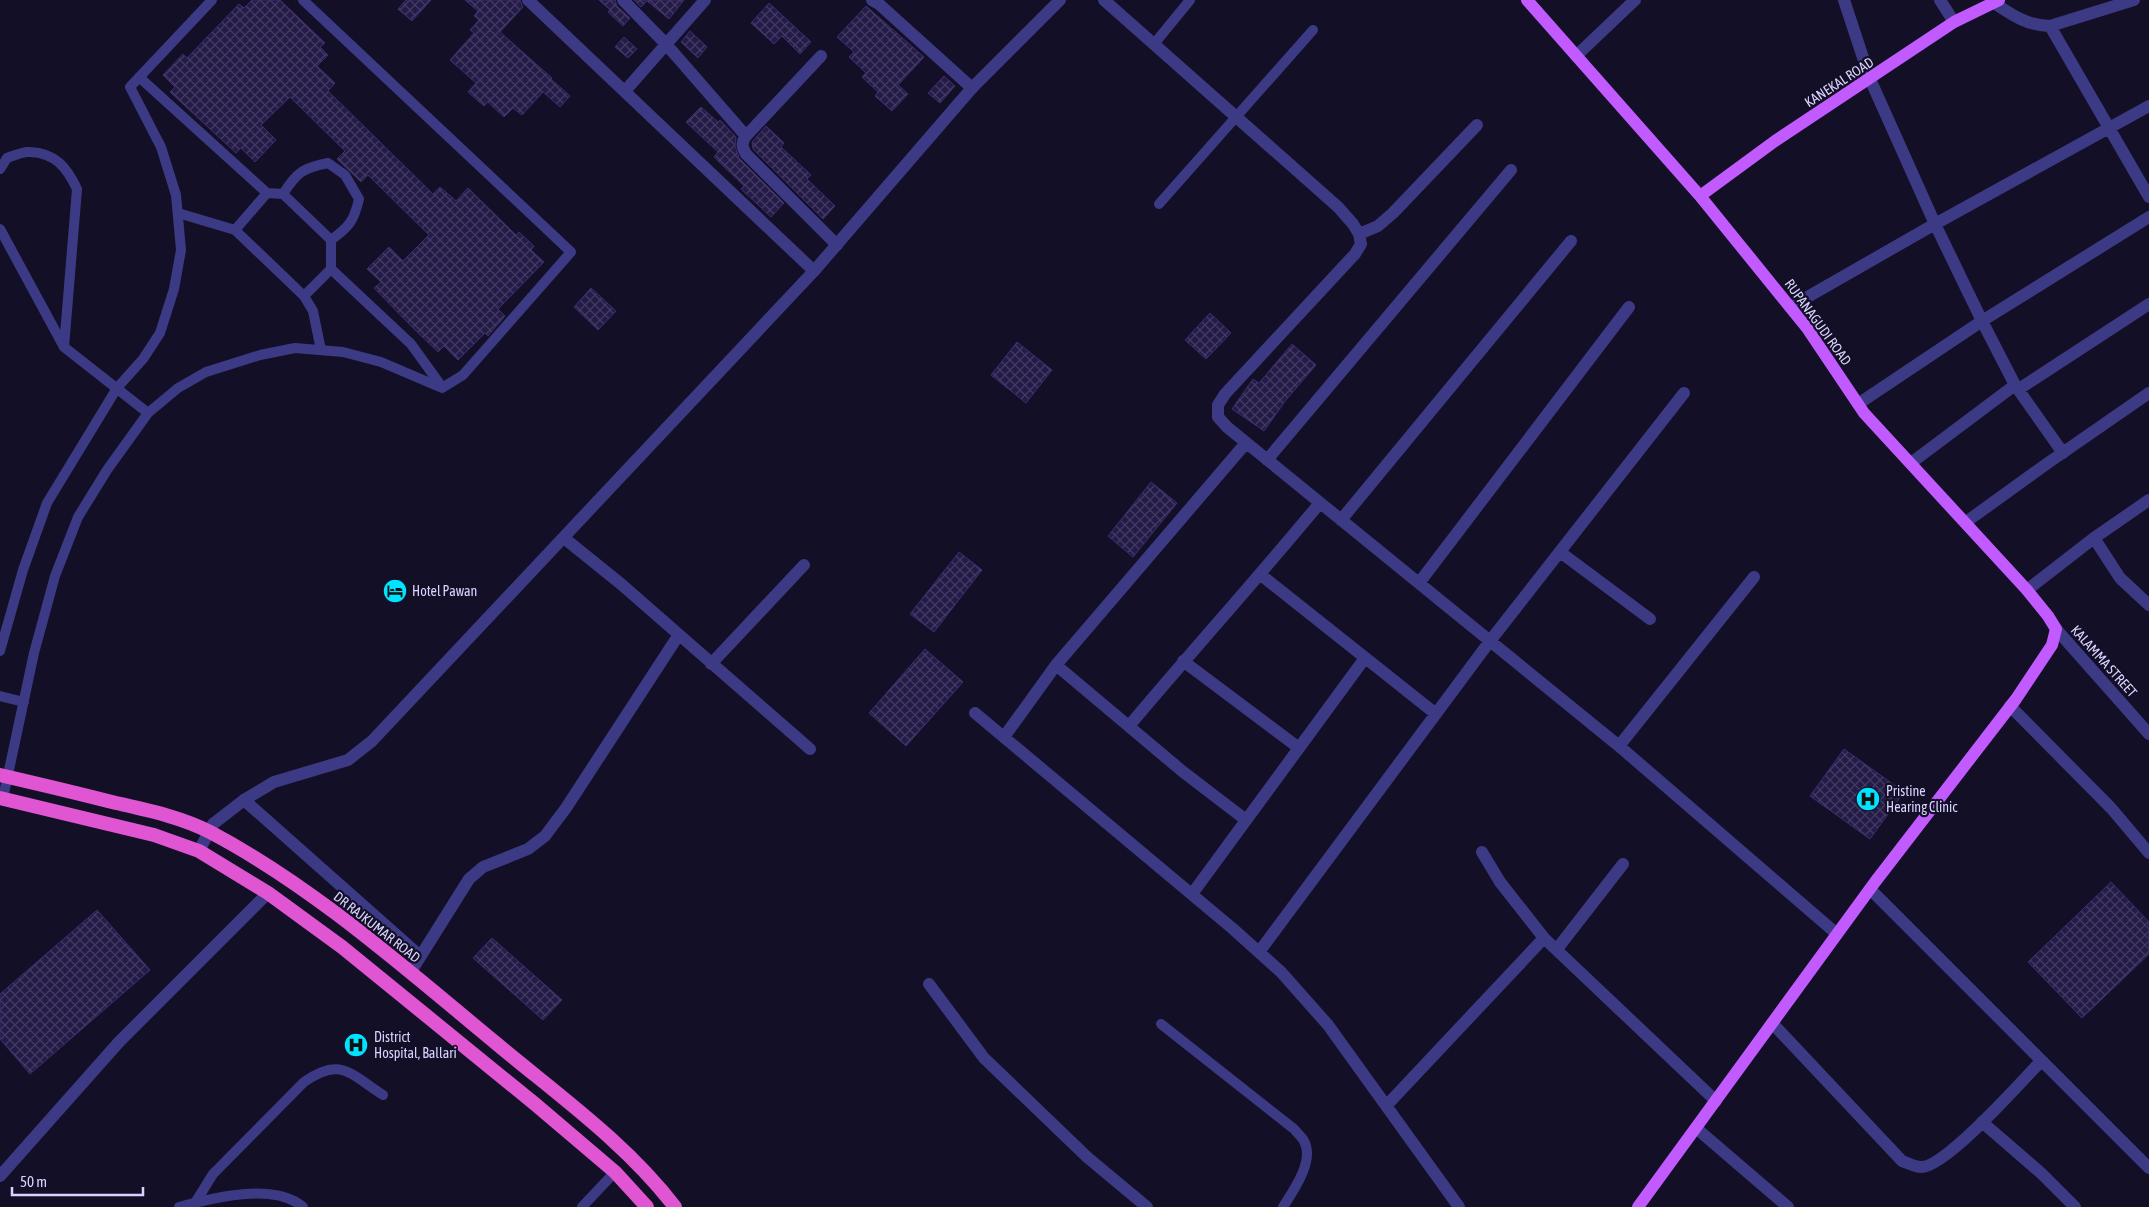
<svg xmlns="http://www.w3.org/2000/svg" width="2149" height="1207" font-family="'Asap Condensed',sans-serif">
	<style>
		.building { fill: url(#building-cross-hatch); stroke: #3b2d73 }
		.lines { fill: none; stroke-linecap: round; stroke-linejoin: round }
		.service { stroke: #3d3a85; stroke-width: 10 }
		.minor { stroke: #3d3a85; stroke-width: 12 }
		.tertiary { stroke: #3d3a85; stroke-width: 12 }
		.primary { stroke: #c25bff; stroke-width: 12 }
		.trunk { stroke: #e055d1; stroke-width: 14 }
		.labels { text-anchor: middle; stroke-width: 4.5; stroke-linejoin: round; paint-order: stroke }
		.street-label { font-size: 14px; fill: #d9d4ff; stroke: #130f26 }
		.poi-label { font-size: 14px; fill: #d9d4ff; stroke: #130f26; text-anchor: start }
	</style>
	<defs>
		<pattern id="building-cross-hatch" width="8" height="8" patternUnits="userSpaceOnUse" patternTransform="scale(1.25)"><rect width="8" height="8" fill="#241b47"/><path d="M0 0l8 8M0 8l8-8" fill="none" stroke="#433b63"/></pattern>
	</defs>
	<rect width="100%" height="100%" fill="#130f26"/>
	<path class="building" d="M252,0h28l45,43 -5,4 8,8 -11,11 18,17 -7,8 105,103 7,-7 16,14 12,-13 48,47 3,-3 15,14 -3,4 13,12 -46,47 7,7 -17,20 -3,-3 -27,27 -14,-14 -6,6 -25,-24 -39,-40 7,-6 -14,-13 22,-22 14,14 26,-26 -61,-60 -7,7 -24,-23 8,-8 -55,-54 -29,28 15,15 -21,22 -14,-14 -5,5 -66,-61 5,-5 -12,-12 20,-21 4,4 52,-54 5,4z
		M406,0h25l-19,21 -14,-12z
		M465,0h55l3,7 -23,25 52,46 -1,1 19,17 -10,11 -17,-15 -21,23 -9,-7 -9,9 -16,-15 -4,4 -16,-14 8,-9 -26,-23 24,-27 -4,-3 9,-10 -5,-4 4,-5z
		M599,0h16l2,6 13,12 -7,8 -15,-14 2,-2z
		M634,0h50l-15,19 -22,-18 -6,6z
		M769,3l42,39 -11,12 -18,-18 -8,8 -23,-21z
		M866,6l58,51 -26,28 10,9 -16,17 -17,-15 3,-4 -16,-15 4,-4 -17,-16 5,-5 -17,-15z
		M690,31l17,16 -9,11 -17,-16z
		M624,37l13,12 -9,9 -13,-11z
		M944,76l11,10 -15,17 -12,-10z
		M701,107l17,15 2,-2 16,17 -1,9 4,12 45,45 -13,14 -30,-28 3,-3 -30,-29 4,-5 -32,-30z
		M766,126l18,17 -3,4 30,28 -4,4 28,27 -12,13 -70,-70 -1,-7z
		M591,288l25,23 -18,19 -24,-23z
		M1210,313l21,20 -25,26 -21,-19z
		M1017,342l35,28 -26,33 -35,-28z
		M1292,344l24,21 -30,35 -22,31 -32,-22 21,-30 6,4z
		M1151,482l26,21 -44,54 -25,-21z
		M959,552l23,18 -48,62 -24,-18z
		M925,649l38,33 -57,64 -37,-33z
		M1844,749l60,43 -34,47 -60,-43z
		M2111,882l38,40v32l-67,64 -54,-56z
		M97,910l53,60 -120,104 -30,-35v-45z
		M492,938l70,62 -19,20 -70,-62z"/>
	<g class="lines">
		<path class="service" d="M1154,44l36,-44
			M139,77l128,116
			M0,169l7,-11c6,-2 16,-7 23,-6 26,1 37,16 47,37l-13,158
			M283,194c14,-22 20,-26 45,-31l17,12 14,24c-5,22 -10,28 -28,41
			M1159,204l154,-174
			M178,213l57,17 69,66 9,15 8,39
			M0,229l64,118 84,66
			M235,230l32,-37 16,1 48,46v29
			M304,296l27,-27 80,75 31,43
			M0,651l23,-81 24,-67 70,-115 26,-29 17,-26 14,-44 7,-39 -5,-55 -15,-48 -31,-60 82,-87
			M0,696l24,6
			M3,798l31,-145 21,-77 23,-59 29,-47 41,-57 30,-25 28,-16 54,-17 35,-7 48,4 38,10 61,26 21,-13 108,-123 -268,-252
			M1161,1024l133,105c3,4 8,8 10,12 11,20 -11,50 -21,66
			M195,1203l18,-29 91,-92c37,-26 46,-8 79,13
			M179,1207c33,-9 95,-25 124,0
			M582,1207l33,-35"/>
		<path class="minor" d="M528,0l286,271
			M623,0l42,43 81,93
			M872,0l7,4 93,84
			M1104,0l234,207 15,17 6,10 2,10 -6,10 -130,140 -7,11v12l9,10 392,319 218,188
			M1844,0l26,79 65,145 47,97 33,64 48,68
			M1940,0l14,22
			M1994,3c18,12 34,23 56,23l84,-26
			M2050,26l99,171
			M821,56l-75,80c-5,7 -4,11 0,18l91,91
			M1576,56l59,-56
			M625,91l80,-91
			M1359,234l19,-8 15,-13 84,-88
			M1790,307l145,-83 214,-118
			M2019,389l130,-85
			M1858,404l124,-83 167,-104
			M1267,460l244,-290
			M1911,463l104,-78
			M1341,520l230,-279
			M1966,522l79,-57 104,-72
			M564,538l57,46 189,165
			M2094,538l26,40 29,27
			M1560,552l90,67
			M1261,575l175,139
			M1419,583l210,-276
			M2027,590l67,-52 55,-38
			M1183,661l116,87
			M711,664l93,-99
			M1056,665l126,106 64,49
			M2010,706l101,102 38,45
			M975,713l257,215 49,44 47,53 131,182
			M1129,726c63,-75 128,-147 190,-222
			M1004,737l52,-72 190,-222
			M1619,746l135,-169
			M244,800l175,155
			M1482,852l18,30 44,56 172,163
			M1870,889l279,279
			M1192,894l173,-236
			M1557,949l66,-85
			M1259,952l231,-311 194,-248
			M410,973l59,-94 14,-12 45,-18 17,-13 21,-28 112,-172
			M929,984l55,74 103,99 60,50
			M1772,1023l130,138c6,2 13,6 19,6 25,0 101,-86 120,-106
			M1387,1105l157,-167
			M1982,1122l59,51 34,34
			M1696,1128l92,79
			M0,1176l119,-134 149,-149"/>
		<path class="tertiary" d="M2056,629l93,105
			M199,851l14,-27 31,-24 30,-18 74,-22 24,-19 442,-470 158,-183 88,-88"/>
		<path class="primary" d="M1527,0l173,196 107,132 57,85 163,177 21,26 8,13 -4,16 -36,54 -141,183 -237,325
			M1700,196l75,-55 179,-119 45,-22"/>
		<path class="trunk" d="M0,775c39,9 77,18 116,28 31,7 65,14 94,29 103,54 197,138 287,212 61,51 129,99 178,163
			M0,798l154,37 45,16 69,42 74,54 193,157 80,68 32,35"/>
	</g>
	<defs>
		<g id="hotel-disc" transform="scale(1.25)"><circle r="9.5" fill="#00e5ff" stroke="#130f26"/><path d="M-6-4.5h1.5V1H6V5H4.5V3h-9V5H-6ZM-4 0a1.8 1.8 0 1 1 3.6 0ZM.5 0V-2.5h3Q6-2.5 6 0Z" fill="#111"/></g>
		<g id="hospital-disc" transform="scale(1.25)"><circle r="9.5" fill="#00e5ff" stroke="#130f26"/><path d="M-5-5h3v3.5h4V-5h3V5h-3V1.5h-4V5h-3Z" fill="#111"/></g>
	</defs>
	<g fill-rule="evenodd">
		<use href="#hotel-disc" x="395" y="591"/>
		<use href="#hospital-disc" x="1868" y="799"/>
		<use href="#hospital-disc" x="356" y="1045"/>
	</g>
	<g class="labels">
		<g class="street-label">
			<text transform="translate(1839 82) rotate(-33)" y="5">KANEKAL ROAD</text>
			<text transform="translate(1818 322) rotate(54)" y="5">RUPANAGUDI ROAD</text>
			<text transform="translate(2104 661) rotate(48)" y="5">KALAMMA STREET</text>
			<text transform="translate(377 927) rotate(38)" y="5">DR RAJKUMAR ROAD</text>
		</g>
		<g class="poi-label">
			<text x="412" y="596">Hotel Pawan</text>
			<text x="1886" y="796">Pristine<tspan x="1886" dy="16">Hearing Clinic</tspan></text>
			<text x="374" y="1042">District<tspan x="374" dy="16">Hospital, Ballari</tspan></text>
		</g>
	</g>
	<path d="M12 1187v8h131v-8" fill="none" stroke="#d9d4ff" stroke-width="2.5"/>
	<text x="20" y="1187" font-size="15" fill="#d9d4ff" stroke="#130f26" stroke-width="4" paint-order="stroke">50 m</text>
</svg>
